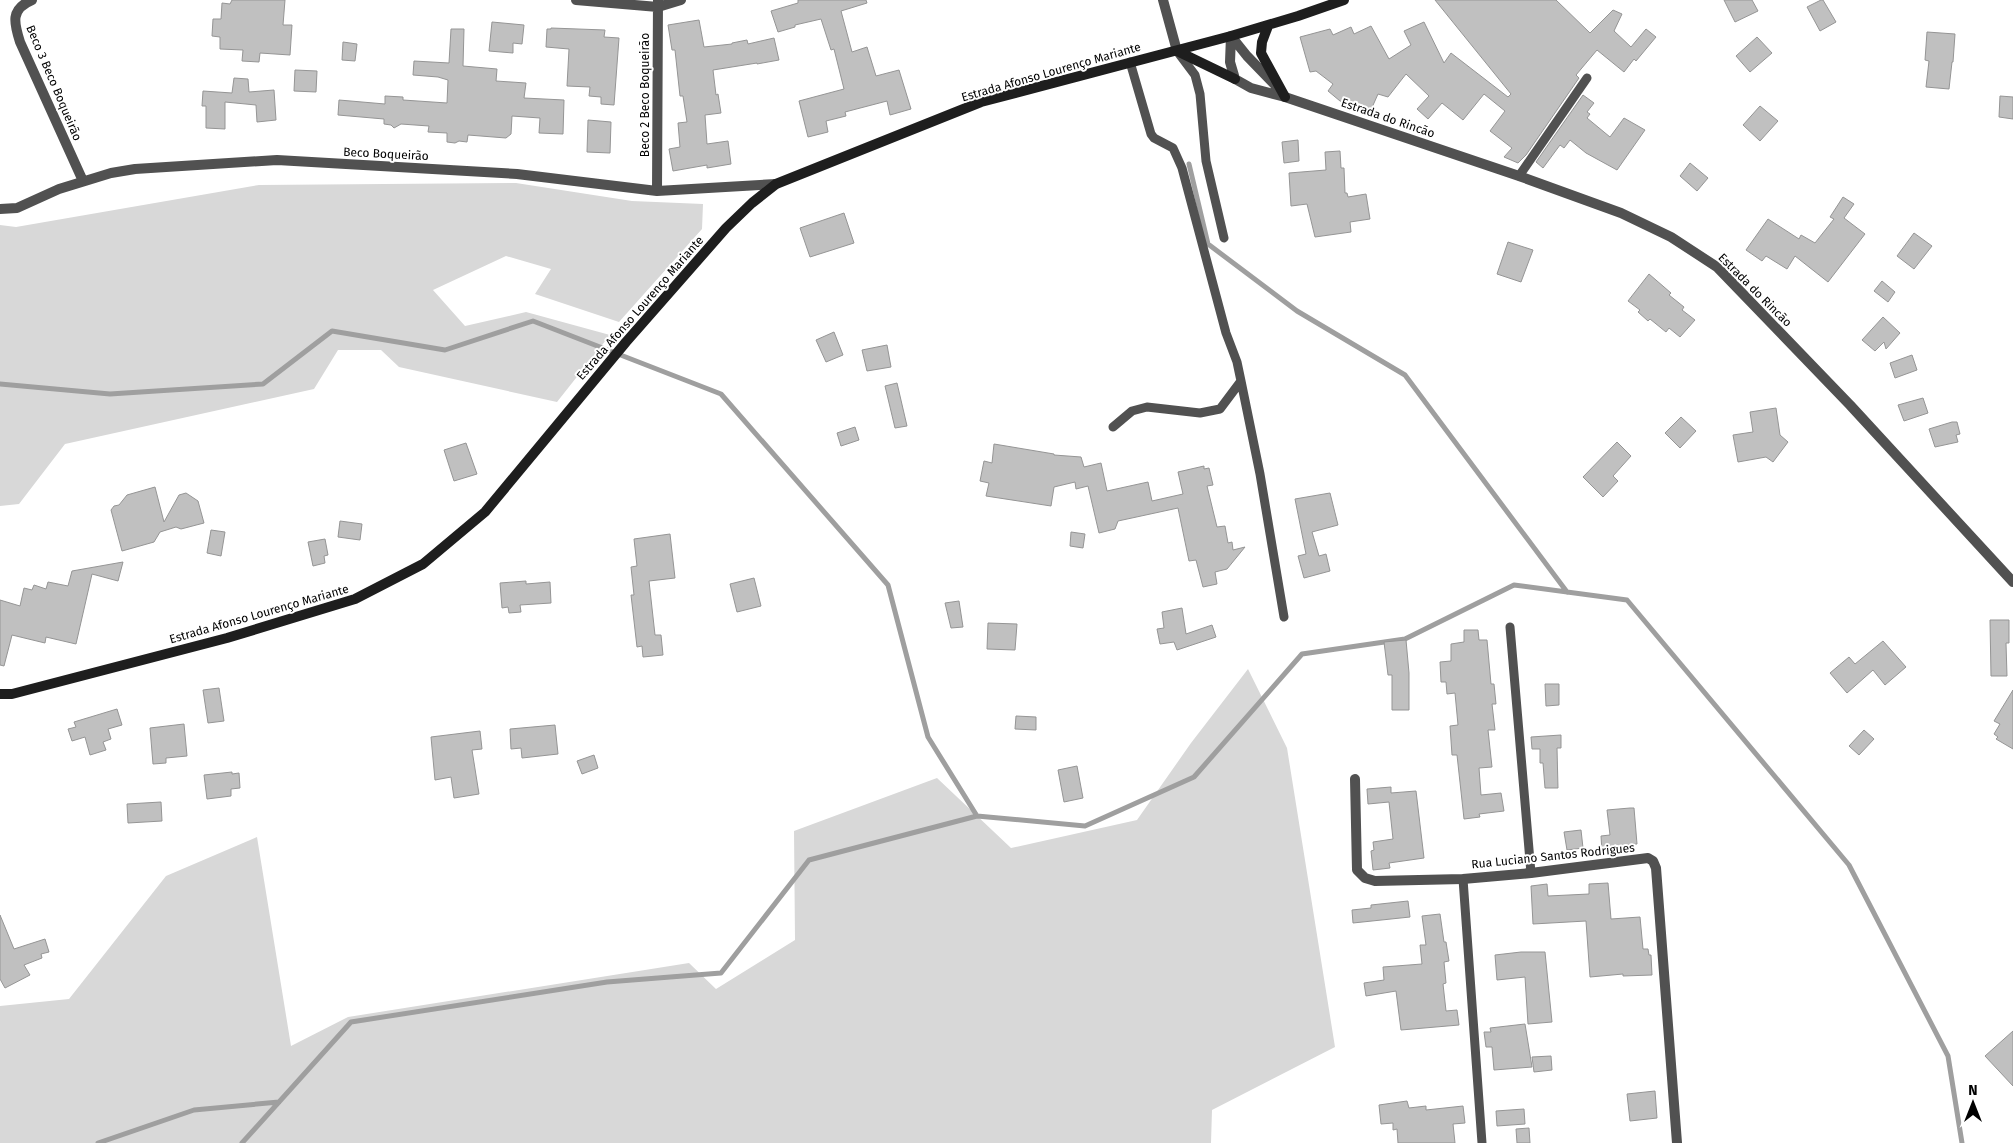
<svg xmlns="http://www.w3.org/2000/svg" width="2013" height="1143" font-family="'Fira Sans',sans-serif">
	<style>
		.green { fill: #d8d8d8 }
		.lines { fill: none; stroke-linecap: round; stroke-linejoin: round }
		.stream { stroke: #9f9f9f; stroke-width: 5 }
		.building { fill: #c0c0c0; stroke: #959595 }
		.service { stroke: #515151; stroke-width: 9 }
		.minor { stroke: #515151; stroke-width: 10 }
		.tertiary { stroke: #515151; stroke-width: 10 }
		.secondary { stroke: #1e1e1e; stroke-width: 10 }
		.labels { text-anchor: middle; stroke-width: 4; stroke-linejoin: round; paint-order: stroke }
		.street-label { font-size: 12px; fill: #000; stroke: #fff }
	</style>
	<rect width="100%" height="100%" fill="#fff"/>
	<path class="green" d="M516,183l116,18 71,3 -1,25 -83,93 -84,-28 16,-25 -45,-13 -73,34 32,36 61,-14 84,23 -53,67 -158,-35 -18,-17h-43l-24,39 -249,55 -46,60 -19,2v-281l16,2 243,-42z
		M1248,669l39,79 48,299 -123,63 -1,33h-1211v-137l69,-7 97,-123 91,-39 34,209 57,-29 341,-54 27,26 79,-49 -1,-109 143,-53 74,70 126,-28 54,-77z"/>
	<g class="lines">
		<path class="stream" d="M1189,164l19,80 89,67 108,64 162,217
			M0,384l110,10 153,-10 69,-53 113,19 88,-29 188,73 167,191 40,152 49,79
			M98,1143l96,-33 85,-8
			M242,1143l109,-121 256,-40 114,-9 88,-113 168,-44 108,10 109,-49 108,-123 103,-15 109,-54 113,15 222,265 99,191 14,87"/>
	</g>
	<path class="building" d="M232,0h53l-2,25h9l-2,30 -30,-2 -1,9 -17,-1 1,-11 -23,-1v-12l-8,-1 1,-17h8l1,-16 8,1z
		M798,0h68l1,3 -26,8 11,41 15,-5 9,29 23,-6 12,39 -21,6 -3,-14 -42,11 1,4 -20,5 2,11 -20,5 -9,-36 45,-12 -10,-40 -3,1 -10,-31 -26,6v2l-17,5 -7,-21 27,-8z
		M1435,0h121l34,33 23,-23 9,4 -8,17 17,16 15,-18 10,8 -20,24 -2,-2 -10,13 -27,-22 -21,25 3,3 -53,77 -8,8 -14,-6 8,-9 -22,-17 15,-20 -21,-17 -21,26 -21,-17 -14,16 -11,-10 12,-13 -23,-22 -18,23 -10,-3 -8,18 -30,-11 -12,-10 5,-7 -17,-13 -6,1 -10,-35 30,-8 3,6 18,-8 3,7 17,-8 18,33 22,-14 -7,-14 20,-9 20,41 7,-10 57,44 3,-3z
		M1724,0h28l6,11 -23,11z
		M1821,0h2l13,22 -16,9 -13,-24z
		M699,20l5,27 28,-3v-1l15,-3 1,4 26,-6 5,22 -22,4v-1l-44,7 3,25 2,-1 3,19 -16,2 2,29 21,-3 3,23 -24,4v-3l-34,6 -4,-22 11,-2 -2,-24 9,-1 -4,-26h-3l-5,-46h-3l-4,-25z
		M492,22l32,3 -2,19 -9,-1v10l-24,-2z
		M551,28l54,2 -1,7 15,1 -5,67 -13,-1v-7l-12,-1 1,-9 -23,-1 2,-37 -23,-2 1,-18h4z
		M451,29h13l-1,37 34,3 -1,12 30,2 -2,15 40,2 -1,34 -24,-1 1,-15 -28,-2 -1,18 -5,4 -38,-3 -1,7 -8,-1 -4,2 -8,-1v-9l-19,-1 1,-6 -28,-2 -7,4 -3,-3 -7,-1v-5l-46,-4 1,-15 46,4v-8l18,1v3l44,3 1,-23 -10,-3 -25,-2 1,-14 35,2z
		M1927,32l28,2 -2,28h-1l-3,27 -23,-2 3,-26 -4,-1z
		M1757,37l15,16 -22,19 -14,-16z
		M343,42l14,2 -2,17 -13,-1z
		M295,70l22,1 -1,21 -22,-1z
		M234,78l14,1 1,13 25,-2 2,30 -19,2 -1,-17 -31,-3v27l-19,-1v-22h-4l1,-15 29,2z
		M1583,95l11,8 -7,9 3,2 -3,4 23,19 14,-19 21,12 -28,40 -31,-17 -16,-13 -6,8 -4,-3 -17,23 -7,-6z
		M2000,96l13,1v22l-14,-2z
		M1760,106l18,15 -18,20 -17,-16z
		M588,120l23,2 -1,31 -23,-1z
		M1298,140l1,21 -15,2 -2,-21z
		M1340,151l1,17h3l1,25h2l1,4 18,-3 4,25 -20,3 1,10 -36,5 -8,-33 -16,2 -2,-33 37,-3 -1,-18z
		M1690,163l18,15 -11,13 -17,-15z
		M1843,197l11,7 -10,14 21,16 -37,48 -33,-26 -8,13 -21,-13 -4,5 -16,-11 22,-31 31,20 2,-4 14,8 19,-24 -4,-2z
		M844,213l10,30 -44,14 -10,-29z
		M1914,233l18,13 -18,23 -17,-13z
		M1508,242l25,8 -12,32 -24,-8z
		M1649,274l22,19 -2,2 15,12 -2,3 13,10 -15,17 -11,-9 -3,4 -16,-13 -2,2 -10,-9 2,-2 -12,-9z
		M1882,281l13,11 -7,10 -14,-11z
		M1883,317l17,16 -14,16 -2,-7 -9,9 -13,-11z
		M834,332l9,23 -17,7 -10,-22z
		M887,345l4,22 -24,4 -5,-21z
		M1912,355l5,15 -22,8 -5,-15z
		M897,383l10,43 -12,2 -10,-42z
		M1923,398l5,15 -24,8 -6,-16z
		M1776,408l4,27 8,7 -15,20 -7,-5 -28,5 -5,-27 20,-3 -3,-20z
		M1681,417l15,14 -16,17 -15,-15z
		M1952,422h5l3,12 -4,1 2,7 -23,5 -6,-18z
		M855,427l4,13 -18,6 -4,-13z
		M1617,442l14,14 -18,20 5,5 -15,16 -20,-20z
		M466,443l11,31 -23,7 -10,-31z
		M994,444l60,10v1l27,2 3,10 17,-4 6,28 41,-9 4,19 31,-7 -5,-22 26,-6v3l5,-1 4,17 -6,1 10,41 8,-1 3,17 4,-1 1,8 12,-3 -18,22 -12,3 2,12 -14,3 -7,-27 -7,1 -11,-53 -60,13 -3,8 -16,4 -11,-47 -12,3 -1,-7 -21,5 -3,19 -65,-10 3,-13 -9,-2 4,-20 8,2z
		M155,487l9,35 15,-27 7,-2 12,8 6,22 -23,6 -5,-2 -16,5 -6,10 -32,9 -11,-41 3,-4 5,-1 8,-10z
		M1330,493l8,32 -26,7 7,24 7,-2 4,17 -26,7 -6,-22 8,-2 -11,-55z
		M340,521l22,3 -2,16 -22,-3z
		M211,530l14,2 -4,24 -14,-3z
		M1071,532l14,2 -2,14 -13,-2z
		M670,534l5,44 -26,3 6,54h6l2,20 -20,2 -1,-11 -5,1 -6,-52h3l-3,-28 6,-1 -3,-27z
		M325,539l3,16 -4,1 1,7 -12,3 -5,-24z
		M123,562l-5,19 -26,-7 -16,70 -30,-7 -1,6 -33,-8 -8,31 -4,-1v-65l20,6 4,-18 8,2 2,-5 12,4 2,-7 20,4 4,-15z
		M754,578l7,28 -24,6 -7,-28z
		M526,581v3l24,-2 1,21 -31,2 1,7 -12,1 -1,-6 -6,1 -2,-25z
		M959,601l4,26 -12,1 -6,-25z
		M1182,608l4,26 26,-9 4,12 -39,13 -3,-8 -14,2 -3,-15 7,-1 -2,-16z
		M1990,620h19v23h-3l1,33h-16z
		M988,623l29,1 -2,26 -28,-1z
		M1464,630h14l1,10h8l4,44h3l2,20h-4l3,26h-7l4,37 -13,1 2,27 20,-2 3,18 -25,3 1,3 -16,2 -7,-64h-5l-2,-29 8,-1 -3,-32 -8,1 -1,-12h-5l-1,-20 11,-1v-17l13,-2z
		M1406,640l3,33v37h-17v-35h-4l-4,-33z
		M1883,641l23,26 -21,18 -12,-15 -26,23 -17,-20 19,-16 6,7z
		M1545,684h14v21l-13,1z
		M219,688l5,33 -16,2 -5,-33z
		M2013,690v59l-17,-10 2,-2 -4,-3 6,-10 -6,-3z
		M117,709l5,16 -14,4 3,10 -8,3 3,8 -16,5 -5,-18 -13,4 -4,-12 8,-2 -2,-5z
		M1016,716l20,1v13l-21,-1z
		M184,724l3,32 -21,2v5l-13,1 -3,-36z
		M555,725l3,29 -36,4 -1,-10 -10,1 -1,-20z
		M1864,730l10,9 -15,16 -10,-9z
		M480,731l2,18 -10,1 7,44 -25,4 -3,-21 -16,3 -4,-43z
		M1561,735v13h-4l1,40h-13l-2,-25h-3v-14h-8l-1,-12z
		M594,755l4,13 -16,6 -5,-13z
		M1077,766l6,32 -19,4 -6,-32z
		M232,772v2l7,-1 1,15 -9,1v7l-24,3 -3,-24z
		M1391,787v6l25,-2 8,67 -35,5 1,5 -17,2 -2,-19 3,-1 -1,-8 20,-3 -4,-37 -21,2 -1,-15z
		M161,802l1,19 -34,2 -1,-19z
		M1630,808h4l3,36 -10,1 1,5 -26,2 -1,-16 9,-1 -3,-25z
		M1581,830l2,18 -16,2 -3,-18z
		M1608,883l3,36 29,-2 3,32h5l1,6h2l1,20 -29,1v-2l-33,3 -4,-56 -53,3 -2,-38 16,-2 1,12 41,-2v-10z
		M1408,901l2,16 -57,6 -1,-13 19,-2v-3z
		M1440,914l4,28h2l3,19 -5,1 2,21 -3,1 3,27 11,-1 2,15 -58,5 -5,-39 -30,5 -2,-13 20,-3 -1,-13 39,-3 -2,-19h6l-4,-29z
		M0,915l14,34 31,-10 4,13 -8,2 1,4 -18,7 6,10 -25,13 -5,-9z
		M1521,952h24l7,70 -24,2 -3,-47 -28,3 -2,-25z
		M1525,1024l7,43 -38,3 -2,-23h-6l-2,-15h7l-1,-4z
		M2013,1031v55l-28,-30z
		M1551,1056l1,14 -18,2 -2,-15z
		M1655,1091l2,27 -27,3 -3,-27z
		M1407,1101l2,7 17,-2v4l37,-4 2,17 -12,1 2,19h-57l-1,-14 -4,1v-7l-12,1 -2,-19z
		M1524,1109l1,15 -28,2 -1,-15z
		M1529,1128l1,15h-13l-1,-14z"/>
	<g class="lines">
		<path class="service" d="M1177,51l18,24 5,19 6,67 18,77
			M1519,176l68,-98
			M1241,381l19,93 24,143
			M1113,427l19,-16 15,-4 53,6 20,-4 21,-28 -4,-19 -11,-29 -44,-165 -9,-20 -19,-10 -3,-4 -21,-72
			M1510,627l21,246
			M1463,879l19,264"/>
		<path class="minor" d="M32,0c-22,9 -18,23 -12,42l63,139
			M576,0l82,7 23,-7
			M1163,0l14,51
			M657,191l1,-191
			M0,209l17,-1 42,-19 52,-16 24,-4 142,-9 240,14 140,17 119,-7
			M1355,779l2,91 8,8 10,3 88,-2 68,-6 117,-15 5,3 3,7 21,275"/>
		<path class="tertiary" d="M1231,36l-1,26 5,17 16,9 34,9 234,79 102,37 50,24 46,30 133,138 163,177
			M1231,36l16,20 33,34"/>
		<path class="secondary" d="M1268,26l-6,16 -1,11 24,44
			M1177,51l58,28
			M0,694h12l215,-56 128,-39 68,-35 62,-52 141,-170 100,-114 26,-25 24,-19 205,-82 250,-66 67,-20 46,-16"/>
	</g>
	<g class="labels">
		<g class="street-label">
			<text transform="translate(1051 72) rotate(-16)" y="4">Estrada Afonso Lourenço Mariante</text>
			<text transform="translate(54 83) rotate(67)" y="4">Beco 3 Beco Boqueirão</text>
			<text transform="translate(645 95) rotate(-90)" y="4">Beco 2 Beco Boqueirão</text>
			<text transform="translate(1388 118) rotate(19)" y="4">Estrada do Rincão</text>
			<text transform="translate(386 154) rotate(3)" y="4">Beco Boqueirão</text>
			<text transform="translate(1755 290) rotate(45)" y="4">Estrada do Rincão</text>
			<text transform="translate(640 308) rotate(-49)" y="4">Estrada Afonso Lourenço Mariante</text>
			<text transform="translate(259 614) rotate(-16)" y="4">Estrada Afonso Lourenço Mariante</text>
			<text transform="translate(1553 856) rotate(-6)" y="4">Rua Luciano Santos Rodrigues</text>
		</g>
	</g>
	<g transform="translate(1973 1103)" stroke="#ffffff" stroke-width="4" paint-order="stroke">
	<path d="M0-4L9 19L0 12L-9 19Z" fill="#000000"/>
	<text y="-8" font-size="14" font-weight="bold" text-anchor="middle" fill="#000000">N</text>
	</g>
</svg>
